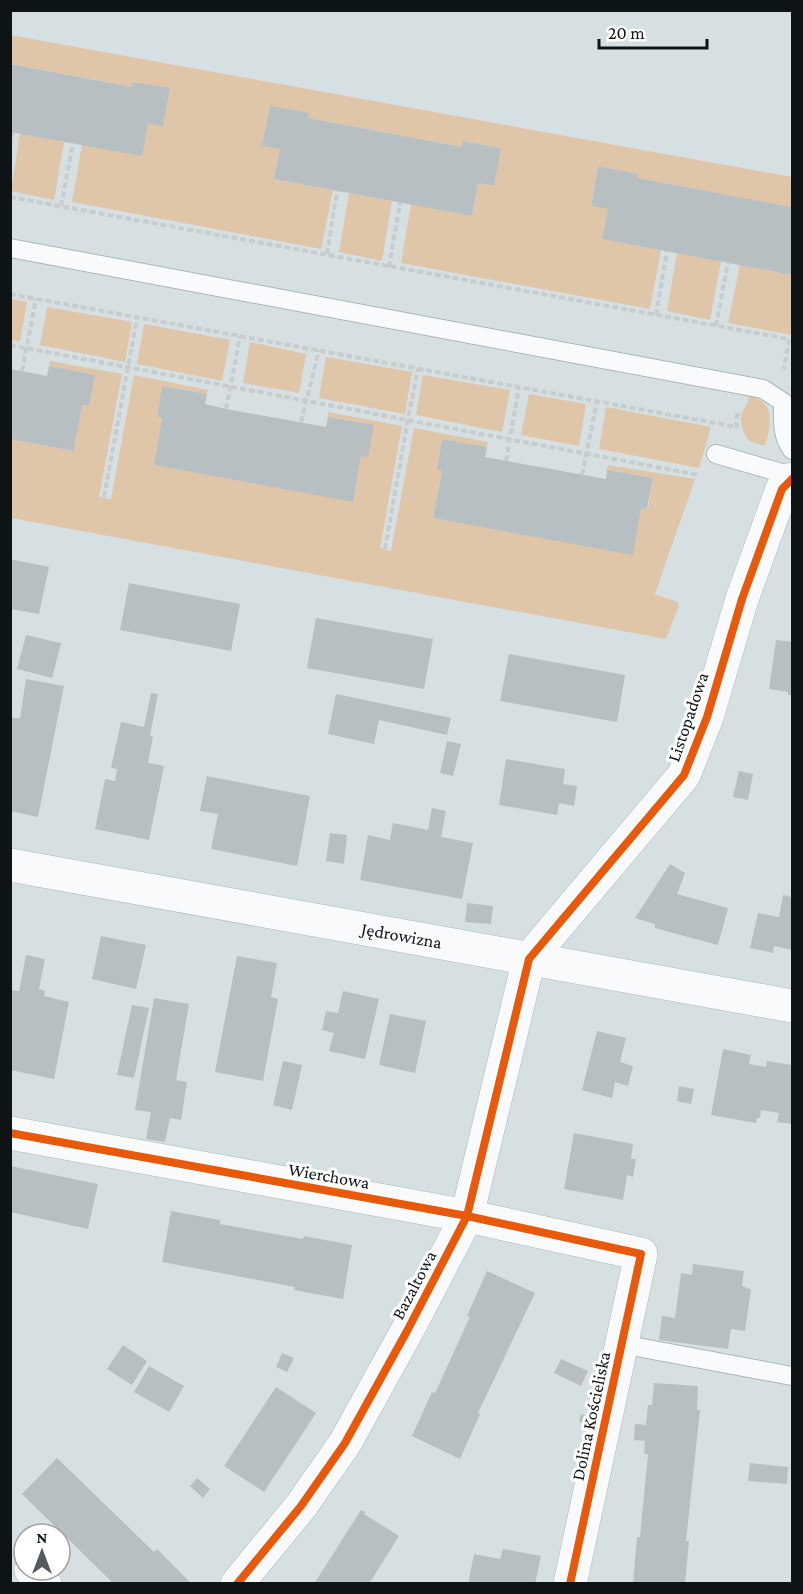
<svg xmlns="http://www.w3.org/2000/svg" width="803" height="1594" font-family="'Crimson Pro',serif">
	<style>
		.green { fill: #e0c6a8 }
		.building { fill: #b7bfc2 }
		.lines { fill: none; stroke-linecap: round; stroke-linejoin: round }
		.service-casing { stroke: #aeb6b8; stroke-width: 20 }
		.minor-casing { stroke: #aeb6b8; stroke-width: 34 }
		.path { stroke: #c8cccc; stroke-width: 4; stroke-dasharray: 6 3; stroke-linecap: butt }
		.service { stroke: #f9fafb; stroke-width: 18 }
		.minor { stroke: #f9fafb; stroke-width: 33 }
		.cycleway-casing { stroke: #fff; stroke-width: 11 }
		.cycleway { stroke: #e8590c; stroke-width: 8 }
		.labels { text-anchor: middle; stroke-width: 6; stroke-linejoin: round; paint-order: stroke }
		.street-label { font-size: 18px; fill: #0e1416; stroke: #fff }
	</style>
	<rect width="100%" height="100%" fill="#d6e0e2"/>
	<path class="green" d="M10,35l782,142v25l-1,5 -154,-29v-4l-39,-8 -7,39 17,4 -6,30 59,11 -11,59 -249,-46 10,-59 61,12 6,-33 16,3 6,-38 -36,-7 -2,6 -154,-29 1,-5 -29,36 -6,30 59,11 -12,59 -249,-47 10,-57 66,-22 15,3 7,-37 -37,-7 -1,5 -121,-23z
		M20,133l44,9 -10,58 -43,-9z
		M349,193l43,8 -10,60 -43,-9z
		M677,253l44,8 -11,59 -43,-9z
		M740,265l52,10v60l-64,-12z
		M11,299l16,3 -7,39 -9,-1z
		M47,307l85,15 -7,40 -85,-17z
		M144,324l86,16 -8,41 -85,-17z
		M250,342l56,12 -7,39 -56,-10z
		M326,357l86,15 -7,42 -86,-16z
		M50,361l72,13 -23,123 12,2 23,-124 74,15 -1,4 -45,-8 -5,31 5,1 -8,47 199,36 8,-45 13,-30 -46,-9v-5l74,14 -22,122 11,3 23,-123 74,14 -1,5 -45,-8 -5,31 5,1 -9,47 200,36 8,-46 7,1 5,-31 -46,-8 1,-5 87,14 -40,115 22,8 2,4 -13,33 -655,-121 -1,-79 64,12 8,-46 7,1 5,-31 -45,-9z
		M423,375l87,15 -8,42 -86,-17z
		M529,394l57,10 -7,42 -58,-11z
		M749,396c27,4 22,31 16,50l-16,-5c-6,-9 -11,-20 -6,-30 3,-6 5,-8 6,-15z
		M606,407l105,20 -12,41 -100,-19z"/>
	<path class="building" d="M10,64l122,23 1,-5 37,6 -7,39 -15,-4 -6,33 -132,-24z
		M270,106l39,7 -1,5 154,29 1,-6 38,7 -7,38 -16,-3 -6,33 -198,-37 6,-30 -18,-3z
		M598,166l40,8 -1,4 155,29v68l-190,-36 6,-30 -17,-3z
		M49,366l46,9 -6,31 -7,-1 -8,46 -64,-12v-70l37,7z
		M162,386l45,8 -2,10 21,5 100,18 2,-10 46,8 -6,32 -7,-1 -8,46 -199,-37 8,-47 -5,-1z
		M442,439l45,8 -2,10 121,22 1,-9 46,8 -6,31 -6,-1 -8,47 -200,-37 9,-47 -5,-1z
		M10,559l39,8 -10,47 -29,-5z
		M129,583l111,21 -9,47 -111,-21z
		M316,618l117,21 -9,50 -117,-21z
		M26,635l35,8 -9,35 -35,-9z
		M776,640l16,2v53h-4v-3l-19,-3z
		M509,654l116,21 -8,47 -117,-21z
		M26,679l38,7 -26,131 -28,-6v-93h10z
		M151,693l7,1 -8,42h3l-5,27 16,3 -15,74 -54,-11 10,-50 10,2 2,-12 -6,-1 10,-46 23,5z
		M336,694l115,24 -4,17 -68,-15 -5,24 -46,-10z
		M447,741l14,3 -8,32 -13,-3z
		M506,759l59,10 -2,15 14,2 -3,20 -15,-3 -2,12 -58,-10z
		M739,771l14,3 -5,26 -15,-3z
		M207,776l103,20 -13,70 -86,-17 7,-35 -18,-3z
		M432,808l14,3 -5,26 32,6 -11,56 -102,-19 8,-45 22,5 3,-17 35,7z
		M330,833l17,2 -3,29 -18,-3z
		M670,864l15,9 -8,21 51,14 -10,37 -63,-17v-4l-20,-6z
		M783,895l9,2v53l-18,-4 -1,7 -23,-5 8,-35 21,4z
		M467,903l26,3 -2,18 -26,-2z
		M101,936l45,9 -10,44 -44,-10z
		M26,955l19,4 -6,30 6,2 -1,5 25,6 -15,77 -44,-9v-80l9,1z
		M237,956l40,7 -6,34 7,2 -15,82 -48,-9z
		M343,991l36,8 -14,60 -36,-8 5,-18 -12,-3 4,-19 12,2z
		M154,998l35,6 -13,76 11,2 -6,38 -11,-2 -5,24 -19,-3 5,-27 -16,-2z
		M132,1005l17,3 -15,70 -17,-3z
		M390,1014l36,7 -11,52 -36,-8z
		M597,1031l29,7 -6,24 13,4 -5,20 -13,-4 -3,16 -30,-8z
		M723,1049l28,6 -2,9 17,3 1,-6 25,4v59l-15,-2 2,-9 -18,-3 -1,8h-3l-1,5 -45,-8z
		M283,1061l19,4 -10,45 -19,-5z
		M679,1086l15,3 -3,15 -14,-3z
		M574,1133l59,11 -2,15h5l-3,18 -6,-2 -4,25 -59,-11z
		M10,1166l88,18 -10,45 -78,-17z
		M171,1211l49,9v4l83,15 1,-3 48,9 -9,54 -49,-9 1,-3 -133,-25z
		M693,1264l51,7 -2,15 9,4 -6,41 -14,-2 -3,20 -69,-9 3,-24 13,2 6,-45 11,2z
		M487,1271l48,22 -57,120 2,1 -20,45 -48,-23 20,-44 3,1 17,-37 18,-39 -3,-1z
		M123,1345l24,16 -15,24 -25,-16z
		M282,1353l12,5 -7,14 -11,-5z
		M561,1359l27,12 -7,15 -27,-13z
		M149,1366l35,20 -15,26 -35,-20z
		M654,1383l44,3 -1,24h3l-14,131h3l-4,43h-52l4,-47h3l8,-83h-4l1,-13 -11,-1 1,-16 11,1 2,-20h4z
		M276,1387l40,26 -52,79 -40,-26z
		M581,1414l11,3 -3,8 -10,-3z
		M57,1458l97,94 3,-3 35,35h-78l-92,-90z
		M750,1463l38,4 -1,17 -39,-3z
		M197,1478l13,11 -7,9 -13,-12z
		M361,1510l4,2 -1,2 35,22 -30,48h-55z
		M503,1549l38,7 -6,28h-67l6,-30 26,5z"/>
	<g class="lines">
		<g class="service-casing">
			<path id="service" d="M10,248l753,141 20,13c0,19 -2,32 9,48
				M716,454l76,22
				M621,1344l171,32"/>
		</g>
		<g class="minor-casing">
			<g id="minor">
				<path id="s1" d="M10,865l782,141"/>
				<path d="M10,1133l457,83 174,38 -71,330"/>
				<path d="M31,1570l14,14"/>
				<path d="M237,1584l64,-78 44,-63 62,-112 60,-115 62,-257 155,-184 23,-58 35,-118 40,-110 10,-10"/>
			</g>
		</g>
		<path class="path" d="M10,145l3,-13
			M10,197l779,142 -5,30
			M61,206l12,-63
			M327,254l10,-63
			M389,267l11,-64
			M10,294l727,133
			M656,315l11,-64
			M716,326l12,-64
			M10,345l689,130
			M22,371l14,-72
			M226,409l14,-73
			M301,422l18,-72
			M737,428l-1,-7 2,-9
			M506,461l13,-74
			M582,475l15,-74
			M104,497l33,-179
			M385,549l23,-130 10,-50"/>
		<use href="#service" class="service"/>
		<use href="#minor" class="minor"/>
		<g class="cycleway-casing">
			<path id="cycleway" d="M10,1133l457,83 174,38 -71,330
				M237,1584l64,-78 44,-63 62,-112 60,-115 62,-257 155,-184 23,-58 35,-118 40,-110 10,-10"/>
		</g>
		<use href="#cycleway" class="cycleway"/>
	</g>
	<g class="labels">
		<g class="street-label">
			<text transform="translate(688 717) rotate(-71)" y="6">Listopadowa</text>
			<text dy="6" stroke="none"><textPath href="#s1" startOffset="398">Jędrowizna</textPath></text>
			<text transform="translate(329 1176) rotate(10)" y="6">Wierchowa</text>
			<text transform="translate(414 1285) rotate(-62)" y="6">Bazaltowa</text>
			<text transform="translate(591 1416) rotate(-78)" y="6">Dolina Kościeliska</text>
		</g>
	</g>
	<rect width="803" height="1594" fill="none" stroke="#0e1416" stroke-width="24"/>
	<g transform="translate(42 1552)"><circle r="28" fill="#ffffff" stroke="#9fa1a2" stroke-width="1.5"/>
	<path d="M0-4.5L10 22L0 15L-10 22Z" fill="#545b5d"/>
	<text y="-9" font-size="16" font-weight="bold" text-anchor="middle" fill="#0e1416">N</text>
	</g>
	<path d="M599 39v9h108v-9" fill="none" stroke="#0e1416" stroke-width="3"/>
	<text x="608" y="39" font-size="18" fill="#0e1416" stroke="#ffffff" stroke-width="4.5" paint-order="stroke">20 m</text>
</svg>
